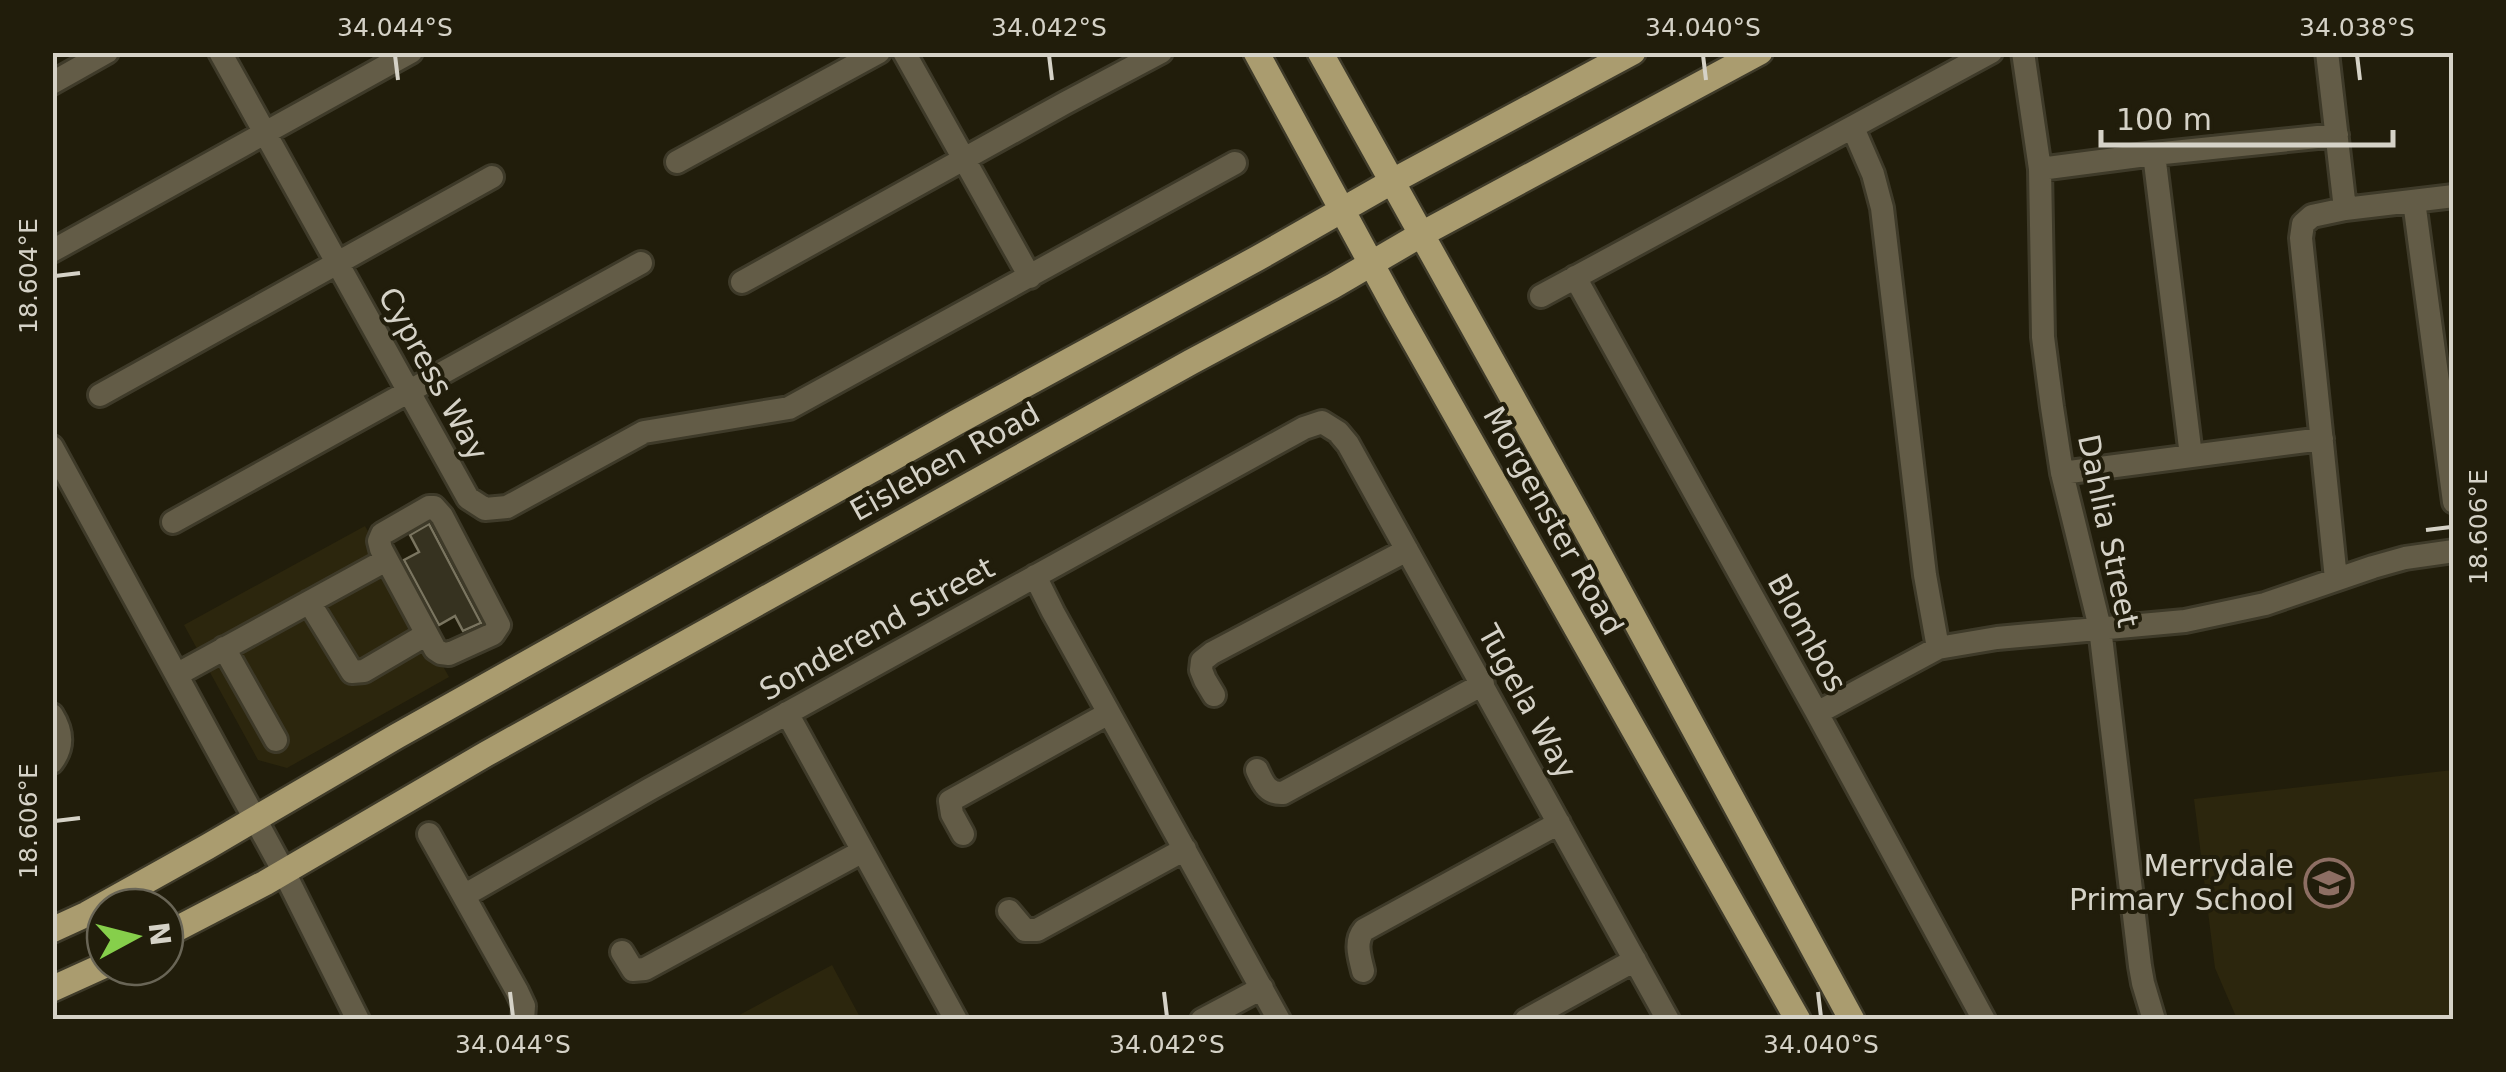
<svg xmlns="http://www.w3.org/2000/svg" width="2506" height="1072" font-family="'DejaVu Sans',sans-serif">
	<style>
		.built { fill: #2c260d }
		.building { fill: #363220; stroke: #7a7560; stroke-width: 2.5 }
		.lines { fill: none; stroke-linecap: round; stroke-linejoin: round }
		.minor-casing { stroke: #3e3a29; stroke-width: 28 }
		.major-casing { stroke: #3e3a29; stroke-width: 30 }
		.minor { stroke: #635c47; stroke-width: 22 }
		.major { stroke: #aa9c6f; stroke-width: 25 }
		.ticks { fill: none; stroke: #d5d2c7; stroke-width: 4 }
		.labels { text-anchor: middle; stroke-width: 8; stroke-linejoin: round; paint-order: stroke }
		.street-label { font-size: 30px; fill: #d5d2c7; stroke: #211d0b }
		.poi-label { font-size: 30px; fill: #d5d2c7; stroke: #211d0b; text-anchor: end }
		.neatline { fill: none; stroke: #d5d2c7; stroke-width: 4 }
		.ticks-label { font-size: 25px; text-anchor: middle; fill: #d5d2c7 }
	</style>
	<rect width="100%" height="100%" fill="#211d0b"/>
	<path class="built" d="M365,526l84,151 -162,91 -29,-8 -74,-135z
		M2453,770v249h-216l-22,-51 -21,-169z
		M832,965l29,54h-129z"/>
	<path class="building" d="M429,524l52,99 -18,8 -8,-15 -16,9 -35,-65 15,-8 -9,-17z"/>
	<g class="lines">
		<g class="minor-casing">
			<path id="minor" d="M220,52l248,446 17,11 22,-2 137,-75 145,-24 446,-245
				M904,52l126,225
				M2023,52l17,117 3,168 9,70 10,66 38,155 40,338 3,17 11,37
				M2327,52l18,157
				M52,83l55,-31
				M1853,128l20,46 9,34 43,367 13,73
				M2154,154l37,302
				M677,162l202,-110
				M2040,169l114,-15 183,-19
				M2414,201l40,301
				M52,251l359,-199
				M1575,277l242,436 167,307
				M742,282l323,-179 96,-51
				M1541,296l450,-244
				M100,395l392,-218
				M52,447l232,425 74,148
				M2062,473l260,-34
				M429,507h5l8,9 57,109 -6,9 -44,20 -8,-1 -6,-4 -54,-100 -2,-8 3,-7z
				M173,522l468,-259
				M1035,576l18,36 226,408
				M2336,579l-35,-341 2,-14 9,-8 33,-7 109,-13
				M309,602l43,70 12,-1 63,-37
				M224,648l52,92
				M178,674l208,-114
				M1214,695l-9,-15 -4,-10 1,-9 10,-8 195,-103
				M787,713l169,307
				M1817,713l121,-65 59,-10 188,-17 80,-17 108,-37 32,-9 49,-7
				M52,715c10,16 12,31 0,47
				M1257,770c6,13 10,24 26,23l200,-109
				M429,834l88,157 7,15 -1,14
				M963,834l-11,-20 -2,-13 159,-88
				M465,895l185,-106 654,-361 18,-6 16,10 10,12 320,576
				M1009,911l16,19h12l148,-81
				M622,952l11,18 12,-1 218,-118
				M1363,971c-3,-13 -9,-29 1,-41l195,-107
				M1202,1020l60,-32
				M1526,1020l109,-60"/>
		</g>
		<g class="major-casing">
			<path id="major" d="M1256,52l140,257 402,711
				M1320,52l265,476 267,492
				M52,930l35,-16 120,-67 190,-111 560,-314 301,-164 135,-77 240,-129
				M165,935l100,-52 221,-129 705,-392 142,-76 89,-52 338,-182
				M52,989l53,-24"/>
		</g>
		<use href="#minor" class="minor"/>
		<use href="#major" class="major"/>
	</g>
	<path class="ticks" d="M395,55l3,25M1049,55l3,25M1703,55l3,25M2357,55l3,25M55,276l25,-3M2426,530l25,-3M55,821l25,-3M510,992l3,25M1164,992l3,25M1818,992l3,25"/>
	<defs>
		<g id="school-ring" transform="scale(2.5)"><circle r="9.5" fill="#211d0b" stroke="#8d6e63" stroke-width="1.5"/><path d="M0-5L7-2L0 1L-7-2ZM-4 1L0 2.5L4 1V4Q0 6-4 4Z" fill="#8d6e63"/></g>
	</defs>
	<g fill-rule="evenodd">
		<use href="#school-ring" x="2329" y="883"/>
	</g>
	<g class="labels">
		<g class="street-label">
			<text transform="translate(433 374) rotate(61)" y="10">Cypress Way</text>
			<text transform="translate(945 462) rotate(-29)" y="10">Eisleben Road</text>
			<text transform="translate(1553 521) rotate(61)" y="10">Morgenster Road</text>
			<text transform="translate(2108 531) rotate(78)" y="10">Dahlia Street</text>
			<text transform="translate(877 629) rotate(-29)" y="10">Sonderend Street</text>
			<text transform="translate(1807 633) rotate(61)" y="10">Blombos</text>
			<text transform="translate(1527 702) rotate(61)" y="10">Tugela Way</text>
		</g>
		<g class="poi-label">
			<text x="2294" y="876">Merrydale<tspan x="2294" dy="34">Primary School</tspan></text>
		</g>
	</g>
	<rect width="2506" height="1072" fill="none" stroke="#211d0b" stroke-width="110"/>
	<g transform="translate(135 937) rotate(83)"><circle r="48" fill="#211d0b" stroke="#696556" stroke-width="2.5"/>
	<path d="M0-8L18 38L0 25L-18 38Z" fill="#86cf4b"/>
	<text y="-15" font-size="28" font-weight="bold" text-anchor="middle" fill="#d5d2c7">N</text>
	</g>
	<path d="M2101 130v15h292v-15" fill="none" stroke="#d5d2c7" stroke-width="5"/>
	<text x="2116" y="130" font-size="30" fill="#d5d2c7" stroke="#211d0b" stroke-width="8" paint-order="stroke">100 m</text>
	<rect x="55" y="55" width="2396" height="962" class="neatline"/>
	<g class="ticks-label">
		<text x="395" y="36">34.044°S</text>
		<text x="1049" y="36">34.042°S</text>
		<text x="1703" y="36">34.040°S</text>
		<text x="2357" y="36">34.038°S</text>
		<text transform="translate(28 276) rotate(-90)" y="9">18.604°E</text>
		<text transform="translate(2478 527) rotate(-90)" y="9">18.606°E</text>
		<text transform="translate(28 821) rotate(-90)" y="9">18.606°E</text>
		<text x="513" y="1053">34.044°S</text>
		<text x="1167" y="1053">34.042°S</text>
		<text x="1821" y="1053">34.040°S</text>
	</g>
</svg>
